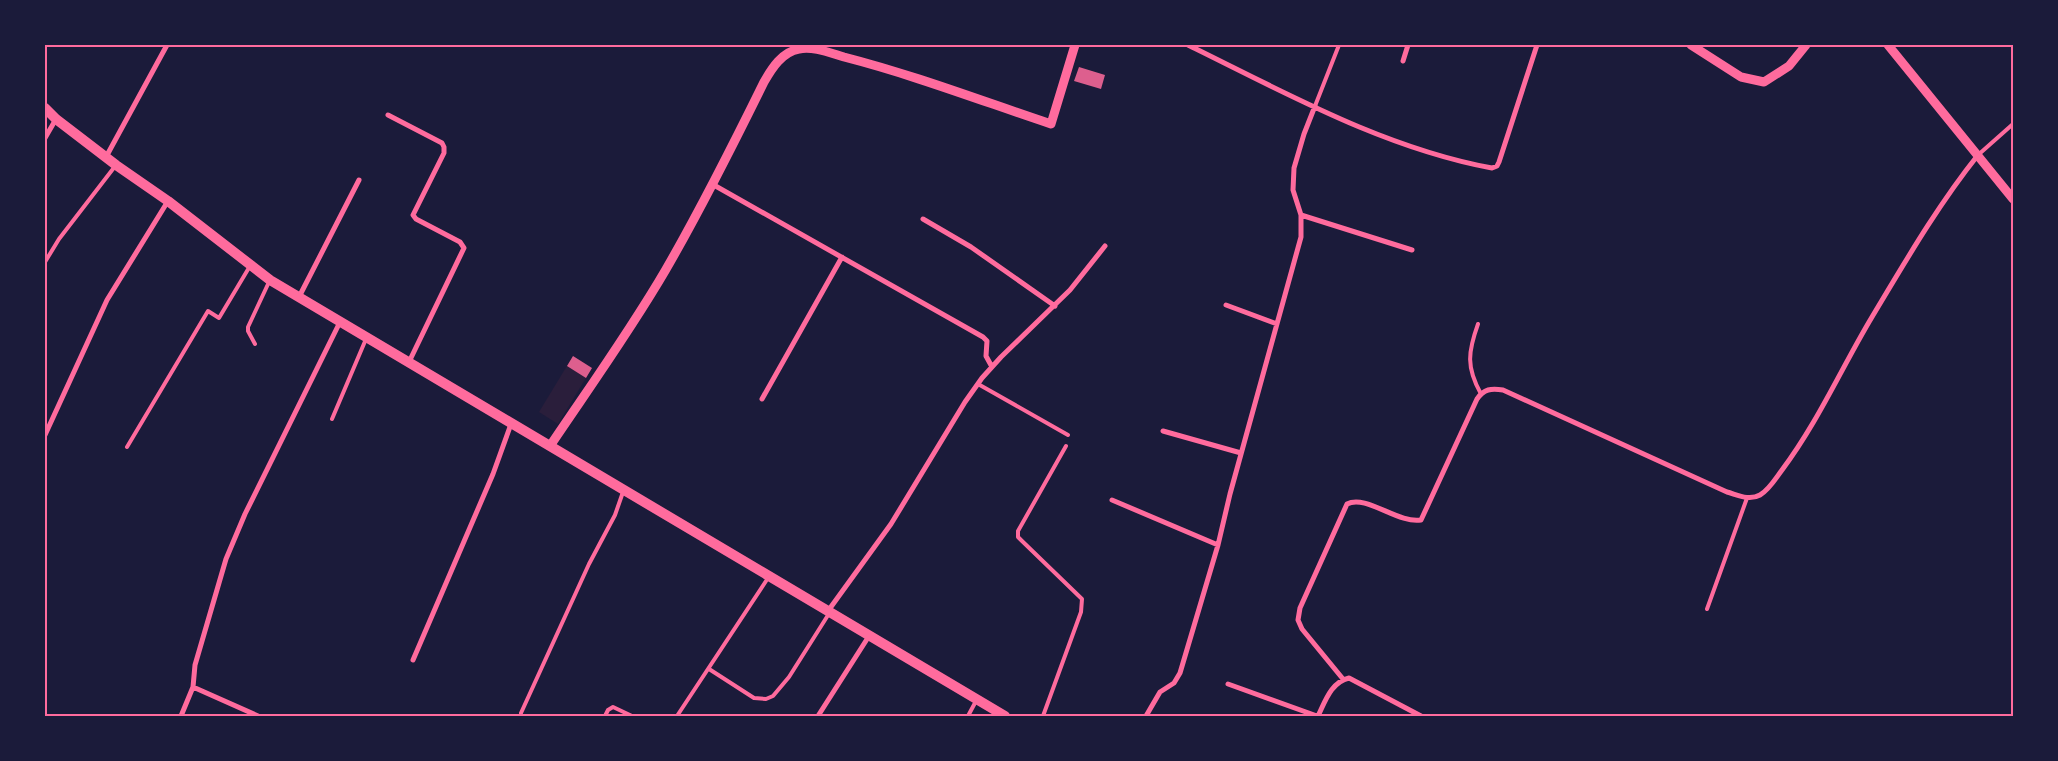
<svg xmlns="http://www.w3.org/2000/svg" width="2058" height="761" font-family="'Space Grotesk',sans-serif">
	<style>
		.green { fill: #2a1e3b }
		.building { fill: #dd5f8e }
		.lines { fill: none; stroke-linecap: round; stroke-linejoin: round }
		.service { stroke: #ff6b9d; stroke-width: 4 }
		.minor { stroke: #ff6b9d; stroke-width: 5 }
		.tertiary { stroke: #ff6b9d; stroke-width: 9 }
		.secondary { stroke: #ff6b9d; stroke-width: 10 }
		.neatline { fill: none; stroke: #ff6b9d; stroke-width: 2 }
	</style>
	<rect width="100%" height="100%" fill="#1b1b3a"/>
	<path class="green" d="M573,356l19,12 -34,56 -19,-12z"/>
	<path class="building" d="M1079,67l26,8 -4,14 -27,-8z
		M573,356l19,12 -6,10 -19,-12z"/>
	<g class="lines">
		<path class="service" d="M1315,106l24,-61
			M1978,155l35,-31
			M45,262l14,-23 57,-74
			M1478,324c-10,28 -12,43 3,70
			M255,344l-7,-13v-4l21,-45
			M978,384l90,51
			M332,419l34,-80
			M127,447l81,-136 11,7 31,-52
			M1707,609l40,-111
			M709,669l45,29 12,1 7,-3 16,-19 41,-65
			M521,713l68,-149 26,-49 8,-23
			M605,716l3,-6 5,-3 19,9
			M677,716l91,-138
			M968,716l8,-15
			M1043,716l38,-104 1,-13 -60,-58 -4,-4v-6l48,-85"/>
		<path class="minor" d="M1188,45c98,48 196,103 304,123l5,-2 2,-4 38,-117
			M1403,61l5,-16
			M388,115l54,28 2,4v6l-31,62 3,4 44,23 4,6 -55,114
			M45,138l11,-19
			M106,157l61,-112
			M712,184l271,153 4,4 -1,15 6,11
			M1301,215l111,35
			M923,219l48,28 84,59
			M299,297l60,-117
			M1226,305l51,19
			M762,399l80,-142
			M1163,431l78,22
			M45,435l62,-135 61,-99
			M1112,500l106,45
			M828,611l63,-87 74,-122 17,-24 19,-21 69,-67 35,-44
			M413,660l80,-186 18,-50
			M1343,679l-41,-50 -4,-9 2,-12 47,-104c19,-10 51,20 74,16l56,-121c7,-10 14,-11 26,-9l224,102c11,3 22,9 33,3 9,-5 16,-17 22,-25 36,-48 60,-103 90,-153 33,-55 66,-112 106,-162
			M1228,684l89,32
			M193,687l65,29
			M181,716l12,-29 2,-22 31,-106 19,-45 95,-192
			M818,716l51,-80
			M1146,716l14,-24 14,-9 6,-10 38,-128 12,-51 71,-257v-22l-8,-25 1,-22 10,-34 11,-28
			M1318,716c7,-14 13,-34 31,-38l72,38"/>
		<path class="tertiary" d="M1691,45l50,32 23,5 25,-16 17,-21
			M1888,45l125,154
			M550,446c39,-58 80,-115 115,-175 36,-62 68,-126 99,-189 8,-14 18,-30 35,-33 14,-3 31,4 45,8 70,18 138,44 207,67l24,-79"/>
		<path class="secondary" d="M45,108l11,11 60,46 52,36 102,79 735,436"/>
	</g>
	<rect width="2058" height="761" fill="none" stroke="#1b1b3a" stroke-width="92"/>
	<rect x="46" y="46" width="1966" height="669" class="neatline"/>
</svg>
